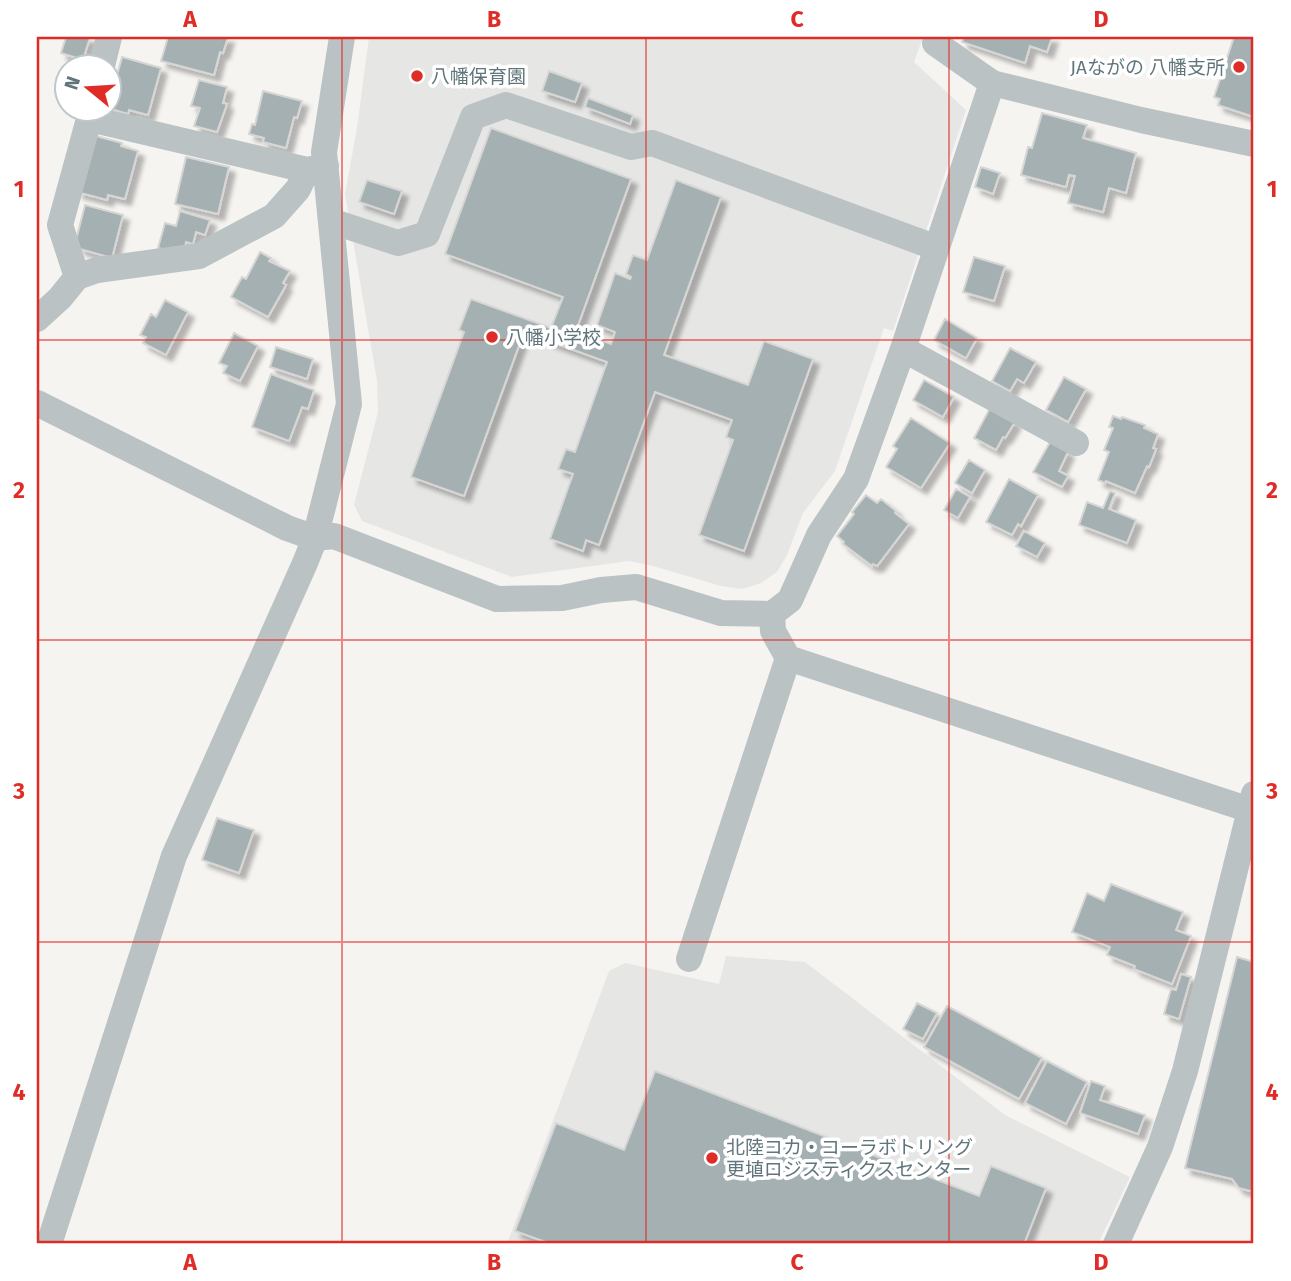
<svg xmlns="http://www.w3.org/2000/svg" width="1291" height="1281" font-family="'Fira Sans','Noto Sans JP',sans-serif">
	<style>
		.built { fill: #e6e6e5 }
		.building { fill: #a5b0b3; stroke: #d6d6d4; stroke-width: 2; filter: url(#shadow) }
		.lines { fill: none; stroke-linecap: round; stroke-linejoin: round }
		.minor { stroke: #bbc2c4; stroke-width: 26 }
		.grid { fill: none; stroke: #df2c27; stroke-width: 2; stroke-opacity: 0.55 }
		.poi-dot { fill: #df2c27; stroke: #fff; stroke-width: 2.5 }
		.labels { text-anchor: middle; stroke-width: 7; stroke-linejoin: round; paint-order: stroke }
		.poi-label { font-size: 19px; fill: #61767c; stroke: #fff; text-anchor: start }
		.neatline { fill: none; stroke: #df2c27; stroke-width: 2.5 }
		.grid-label { font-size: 23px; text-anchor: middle; font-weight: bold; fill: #df2c27 }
	</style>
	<defs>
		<filter id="shadow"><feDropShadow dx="6" dy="6" stdDeviation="2" flood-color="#0004"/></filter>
	</defs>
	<rect width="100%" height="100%" fill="#f5f4f1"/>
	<path class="built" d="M369,37h554l-9,25 52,48 -73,221 -9,-3 -49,143 -32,42 -16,42 -10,17 -16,11 -19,6 -21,-3 -68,-20 -24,-5 -117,16 -150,-56 -8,-16 24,-93 -1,-31 -32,-187 12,-66z
		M726,956l79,6 200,153 125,62 -32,67h-591l102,-273 16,-8 94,21z"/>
	<path class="building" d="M66,37h24l-7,23 -22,-7z
		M168,37h60l-5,16 -3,-1 -6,23 -53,-14z
		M964,37h88l-5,15 -17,-6 -5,17 -63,-21z
		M1234,37h20v80l-36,-12 2,-6 -6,-2z
		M122,57l39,11 -13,47 -19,-5 -1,4 -20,-6z
		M549,71l33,12 -7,19 -33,-11z
		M199,80l28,7 -4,16 4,1 -10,28 -23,-6 6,-18 -9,-2z
		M263,91l39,10 -5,17 -3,-1 -8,31 -23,-6 1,-4 -15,-4 3,-10 3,1z
		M588,98l45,17 -3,9 -45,-17z
		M1042,113l45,12 -4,13 53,15 -10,40 -17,-5 -6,24 -35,-9 7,-27 -6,-1 -3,12 -45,-12 7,-28 4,1z
		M491,128l140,51 -55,152 35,13 4,-12 -18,-7 18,-52 15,6 1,-2 -5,-3 7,-19 14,5 29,-80 45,17 -57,158 84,30 16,-44 49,18 -69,192 -45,-16 34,-95 -7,-3 6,-17 -77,-28 -56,153 -13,-5 -3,11 -33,-12 23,-65 -15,-5 8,-20 9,3 32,-90 -83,-30 -60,164 -53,-19 53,-145 -5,-2 12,-31 80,29 12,-31 -118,-43z
		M96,136l26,7 -1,3 17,5 -13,48 -17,-4 -1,5 -30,-8z
		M186,157l43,10 -11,47 -43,-10z
		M981,167l19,6 -7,21 -18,-7z
		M367,180l35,11 -8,23 -35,-12z
		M85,205l38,10 -11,43 -32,-9 -4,-9z
		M180,211l30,9 -5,15 -9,-3 -3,12 -7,-2 -1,5 -11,5 -16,-4 7,-25 11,3z
		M260,252l11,6 -2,3 21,10 -7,12 3,2 -18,32 -37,-20 11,-20 4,2z
		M974,257l31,9 -11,35 -31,-9z
		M165,300l23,12 -22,43 -23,-12 3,-6 -6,-2 11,-21 5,3z
		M945,319l32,19 -11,20 -32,-18z
		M234,333l24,13 -18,35 -17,-8 4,-7 -8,-3z
		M276,347l37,12 -6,20 -37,-12z
		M1010,348l26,14 -12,21 -7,-4 -7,12 -18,-10z
		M271,374l43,16 -6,19 -6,-2 -13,34 -37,-14z
		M1064,377l22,12 -18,33 -22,-12z
		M924,380l30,17 -11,20 -30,-17z
		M990,408l25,14 -10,16 -2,-1 -7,13 -22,-12z
		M1113,416l8,3 1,-2 23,8 -1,3 14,6 -5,14 3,1 -7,18 -2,-1 -12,27 -29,-12 -1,2 -7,-3 11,-28 -5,-2 9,-22 -4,-1z
		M911,418l39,25 -29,45 -35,-21 11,-18 -4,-3z
		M1050,442l18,10 -9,19 9,5 -6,11 -29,-15z
		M969,460l16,10 -13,23 -17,-10z
		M1009,479l29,16 -17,31 -3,-2 -6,11 -26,-13z
		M956,489l14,8 -12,21 -14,-8z
		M1110,491l5,2 -6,16 27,11 -9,23 -48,-18 8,-23 16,6z
		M866,495l11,8 4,-4 15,12 -1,2 14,11 -32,42 -4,-2 -1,2 -29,-22 1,-2 -7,-6 17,-22 -2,-2z
		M1024,531l21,12 -8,14 -21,-11z
		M217,818l37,12 -15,43 -37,-13z
		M1111,884l72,28 -7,18 15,6 -19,48 -38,-15 1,-3 -28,-11 3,-8 -38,-15 15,-39 17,8z
		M1237,957l17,5v230l-15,-4 -7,-9 -47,-11z
		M1181,974l10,3 -12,42 -15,-5 7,-25 5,1z
		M917,1003l20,10 -14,26 -20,-10z
		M947,1006l95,52 -23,41 -95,-52z
		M1047,1061l40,21 -21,42 -41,-21z
		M655,1071l324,125 12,-30 55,22 -22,56h-473l-36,-13 41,-108 68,27z
		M1091,1081l14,5 -5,14 45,15 -7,19 -58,-21z"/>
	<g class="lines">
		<path class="minor" d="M937,37l-2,6 57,40 149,37 113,24
			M102,66l7,-29
			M90,119l217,51
			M331,221l67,22 29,-9 46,-117 33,-12 125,42 21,-4 285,105
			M77,277l-17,-52 32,-117
			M37,319l23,-21 17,-21 20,-7 102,-14 75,-40 24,-27 9,-19 19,-4
			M903,349l173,94
			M37,403l250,125 28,10 19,-2 163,63 65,-1 39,-8 35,-3 85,26 51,1 18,-14 29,-65 37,-56 47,-130 89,-266
			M772,614l1,17 15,27
			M689,959l99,-301 462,152
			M49,1244l125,-388 131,-293 10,-25 34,-134 -25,-252 18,-115
			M1116,1244l44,-97 25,-76 69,-277"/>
	</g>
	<path class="grid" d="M342,37v1207M646,37v1207M949,37v1207M37,340h1217M37,640h1217M37,942h1217"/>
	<g class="poi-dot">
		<circle cx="1239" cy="67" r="7"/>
		<circle cx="417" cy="76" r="7"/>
		<circle cx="492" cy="337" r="7"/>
		<circle cx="712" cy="1158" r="7"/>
	</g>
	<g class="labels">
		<g class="poi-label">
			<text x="1225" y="74" text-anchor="end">JAながの 八幡支所</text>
			<text x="431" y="83">八幡保育園</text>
			<text x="506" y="344">八幡小学校</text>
			<text x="726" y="1154">北陸コカ・コーラボトリング<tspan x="726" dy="22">更埴ロジスティクスセンター</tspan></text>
		</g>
	</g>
	<rect width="1291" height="1281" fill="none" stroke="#ffffff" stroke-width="77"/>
	<g transform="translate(88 88) rotate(288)"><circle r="33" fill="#ffffff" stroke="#c0c8cb" stroke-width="2"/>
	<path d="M0-5L12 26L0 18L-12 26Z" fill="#df2c27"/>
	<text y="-10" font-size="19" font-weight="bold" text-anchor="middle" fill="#61767c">N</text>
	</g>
	<rect x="38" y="38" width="1214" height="1204" class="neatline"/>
	<g class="grid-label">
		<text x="190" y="27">A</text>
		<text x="494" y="27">B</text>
		<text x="797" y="27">C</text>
		<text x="1101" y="27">D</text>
		<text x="19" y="197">1</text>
		<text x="1272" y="197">1</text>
		<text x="19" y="498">2</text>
		<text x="1272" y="498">2</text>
		<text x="19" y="799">3</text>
		<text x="1272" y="799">3</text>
		<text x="19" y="1100">4</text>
		<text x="1272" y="1100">4</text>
		<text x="190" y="1270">A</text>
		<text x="494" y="1270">B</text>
		<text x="797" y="1270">C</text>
		<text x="1101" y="1270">D</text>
	</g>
</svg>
